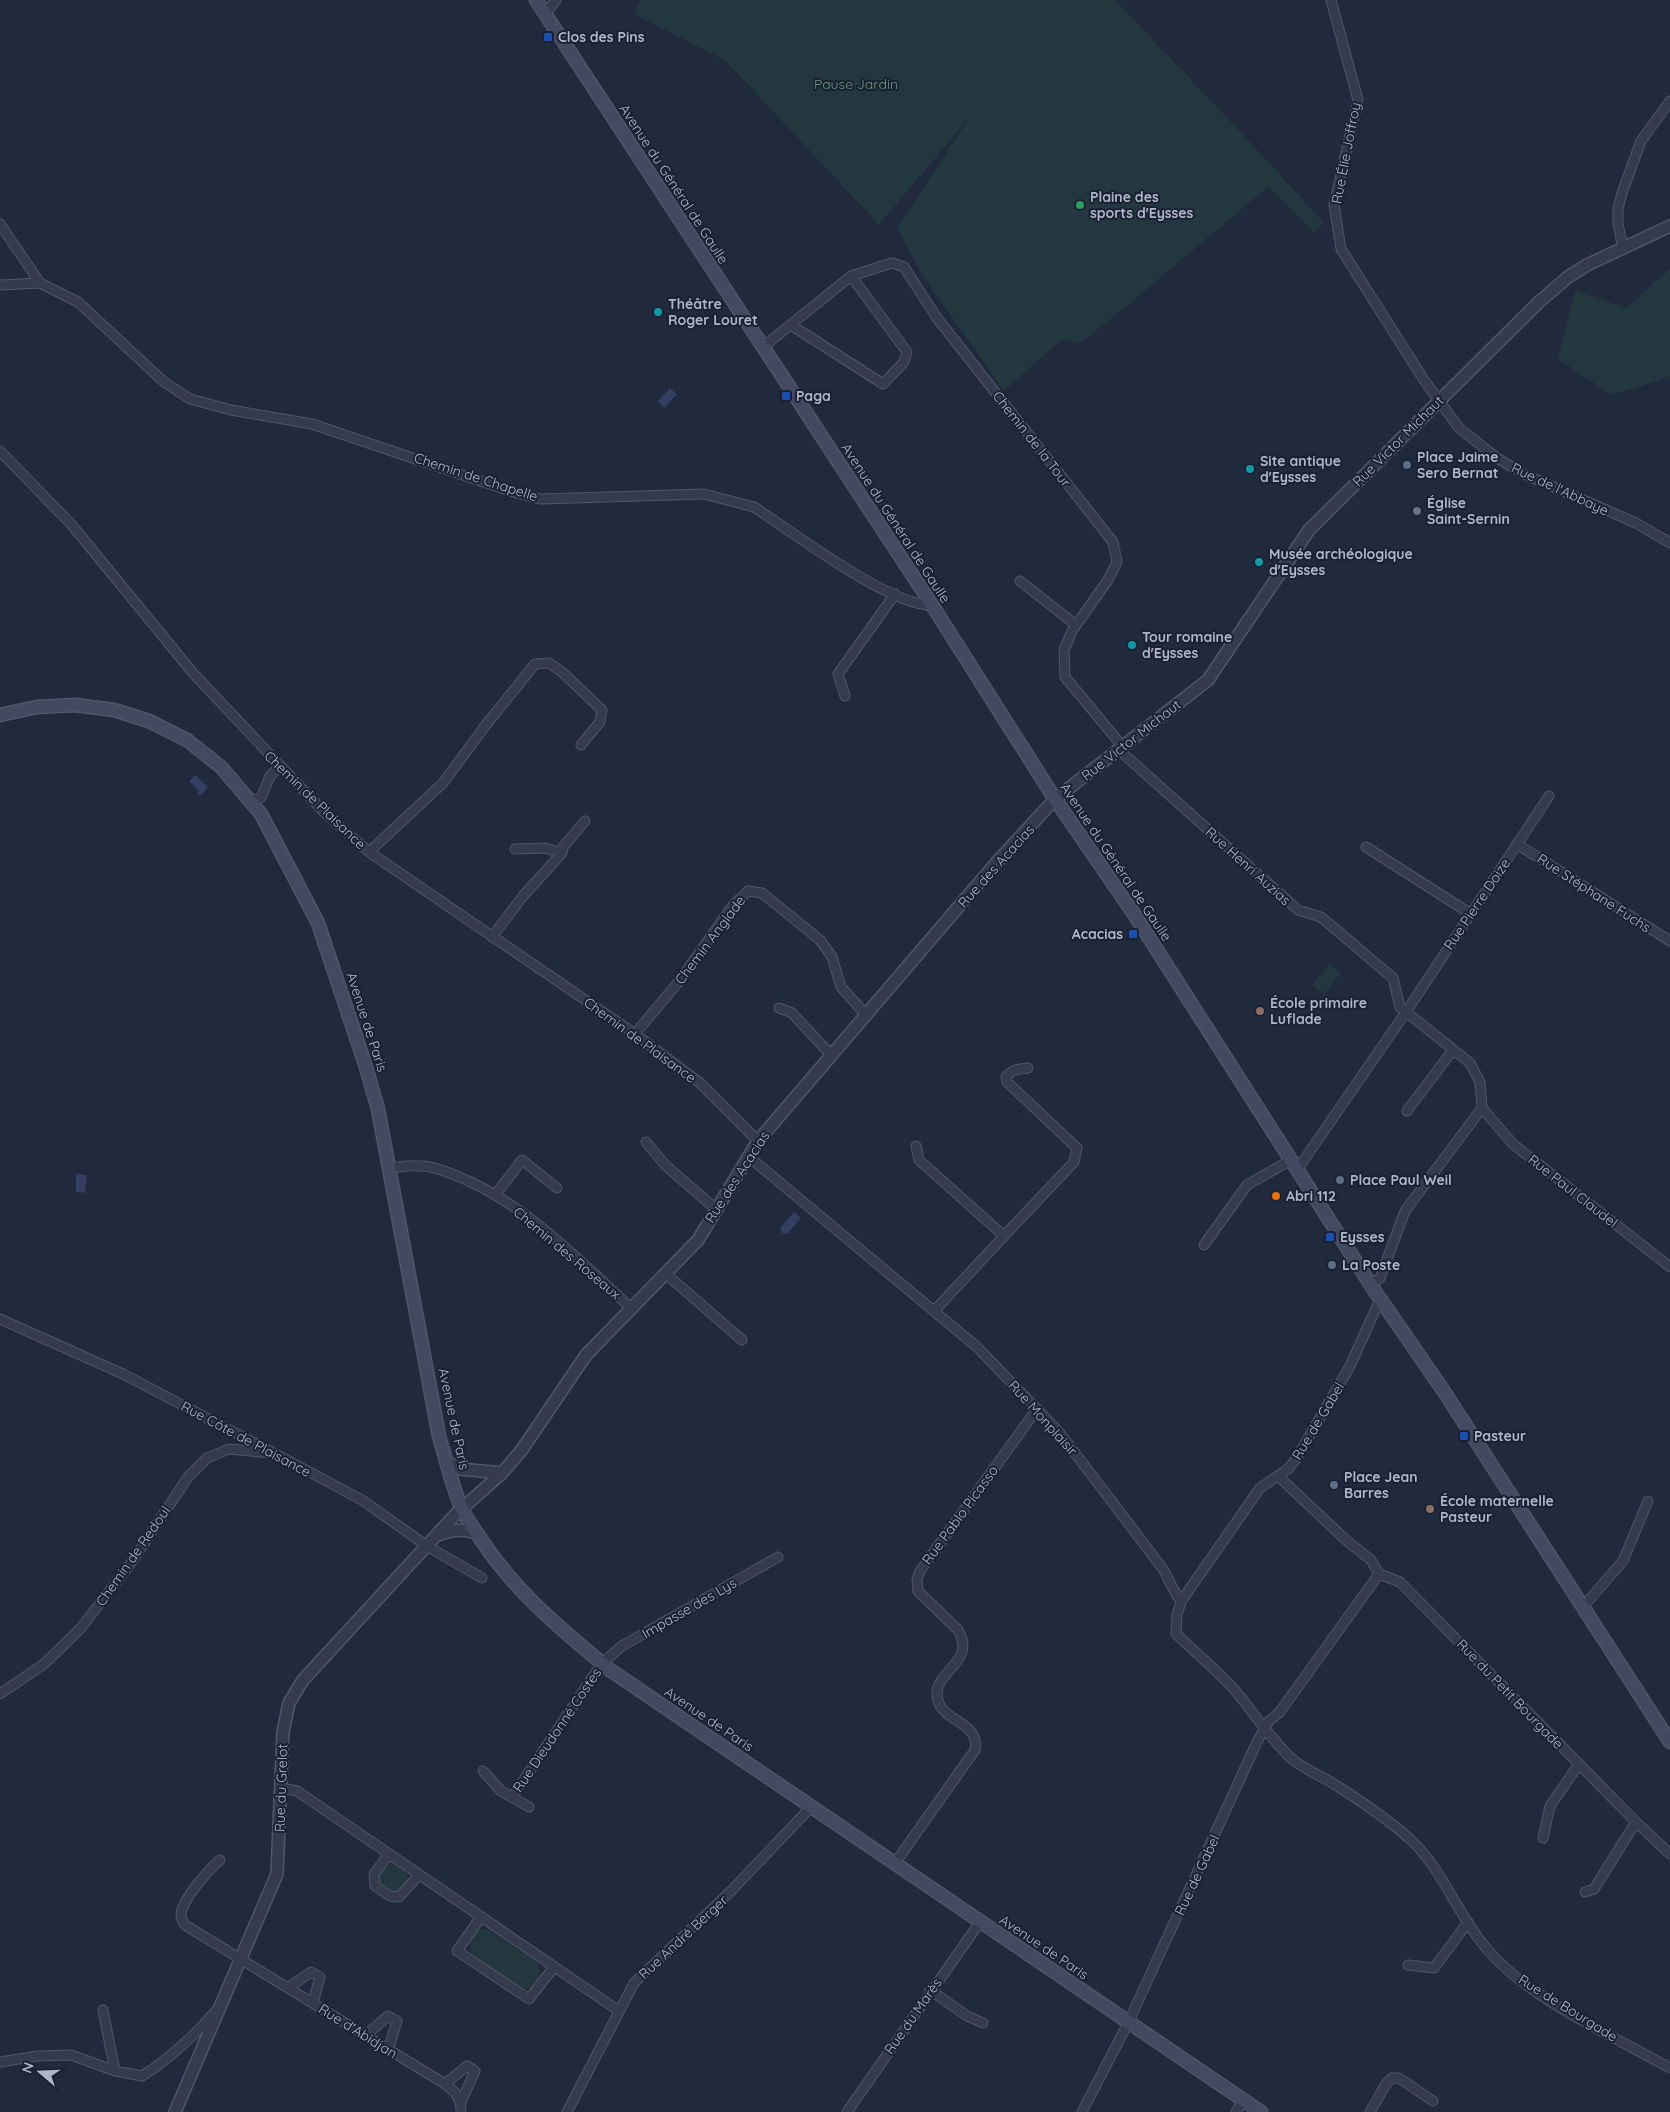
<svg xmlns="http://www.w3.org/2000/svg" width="1670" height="2112" font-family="Quicksand,sans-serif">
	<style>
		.green { fill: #23373e }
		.water { fill: #323f63 }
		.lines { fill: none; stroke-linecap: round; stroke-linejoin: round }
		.minor-casing { stroke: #505668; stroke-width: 11 }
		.tertiary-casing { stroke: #505668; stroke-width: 14 }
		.secondary-casing { stroke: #505668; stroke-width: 15 }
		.minor { stroke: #353b4d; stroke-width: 9 }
		.tertiary { stroke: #353b4d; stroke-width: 11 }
		.secondary { stroke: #434960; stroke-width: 12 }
		.transit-dot { fill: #1a4fb4; stroke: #1a2132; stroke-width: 2 }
		.leisure-dot { fill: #2e9e5b; stroke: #1a2132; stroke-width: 2 }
		.culture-dot { fill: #0f9aa8; stroke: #1a2132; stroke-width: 2 }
		.service-dot { fill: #5c6f8a; stroke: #1a2132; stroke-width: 2 }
		.worship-dot { fill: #6b7280; stroke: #1a2132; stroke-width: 2 }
		.education-dot { fill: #8d6e63; stroke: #1a2132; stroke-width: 2 }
		.food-dot { fill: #e8710a; stroke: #1a2132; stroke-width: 2 }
		.labels { text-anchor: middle; stroke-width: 4; stroke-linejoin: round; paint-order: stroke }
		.poi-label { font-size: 14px; font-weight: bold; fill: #b0b6c9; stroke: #1a2132; text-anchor: start }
		.park-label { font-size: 14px; fill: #659b7a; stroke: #1a2132 }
		.street-label { font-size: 14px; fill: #b0b6c9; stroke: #1a2132 }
	</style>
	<rect width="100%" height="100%" fill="#21293d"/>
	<path class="green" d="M641,0h474l121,127 88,96 -10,9 -46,-45 -146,123 -42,33 -19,-3 -57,51 -82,-116 -25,-47 72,-110 -90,107 -153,-164 -92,-47z
		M1670,268v109l-58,18 -54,-36 17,-68 52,17z
		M1330,964l11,9 -17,22 -12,-10z
		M379 1878a14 14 0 1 1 28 0a14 14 0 1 1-28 0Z
		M487,1929l51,34 3,13 -7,12 -13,1 -49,-34 -3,-16 8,-9z"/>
	<path class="water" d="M670,388l7,6 -13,14 -6,-7z
		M195,775l13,12 -8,9 -3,-3 2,-2 -10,-10z
		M76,1174l11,1 -2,18 -9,-1z
		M794,1212l7,6 -14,16 -5,-1 -2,-5z"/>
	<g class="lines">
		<g class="minor-casing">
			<path id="minor" d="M1331,0l27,100 -24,105 7,44 83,131 35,48 38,30 27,16 112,49 34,20
				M545,14l11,-14
				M0,224l40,59
				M1623,249l-5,-26v-14l4,-16 19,-52 29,-40
				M0,285l40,-2 38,19 86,80 26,17 41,11 81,14 201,68 27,7 164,-5 50,13c39,25 135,99 178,98
				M791,325l92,59 21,-22 3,-10 -56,-76
				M763,347l88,-71 41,-13 12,4 33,51 176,224 4,20 -9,18 -36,51 -8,19 1,27 58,70
				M0,451l71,73 122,149 131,139 45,40 266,182 65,49 58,58
				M1020,581l56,44
				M845,696l-7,-22 57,-80
				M1119,750l179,160 23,7 72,61 7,29 70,56 10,19 2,26 -77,103 -25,67 -10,7
				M252,800l9,-2 9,-22 9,-9
				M1517,844l153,97
				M1366,847l105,67
				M369,852l74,-69 42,-57 50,-62 14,-1 13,9 40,38 -2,12 -19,23
				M562,853l1,-6 22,-26
				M492,937l31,-41 39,-43 -17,-5 -30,1
				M779,1008l13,5 40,43
				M635,1034l45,-54 54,-76 14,-13 14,2 58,47 12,17 9,30 25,28
				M1482,1108l31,36 157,123
				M1407,1111l46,-61
				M646,1142l20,24 50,43
				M916,1146l3,14 85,76 -70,75
				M748,1156l229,191 82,85 104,137 14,27 5,4 -5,14 -1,20c18,17 38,34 55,52 21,23 38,52 61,73 12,10 29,17 42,25 27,17 54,35 77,56 33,31 46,75 76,109 42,50 126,87 183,119
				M389,1168c15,-2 31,-4 46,0 77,23 138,86 196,140
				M1297,1170l109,-158 143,-216
				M495,1195l27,-35 35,28
				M1004,1236l70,-74 3,-14 -70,-66 -1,-5c6,-8 13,-8 22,-9
				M1204,1245l43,-60 44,-25
				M666,1274l76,66
				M0,1319l123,55 151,79 88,47 65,46 55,32
				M1278,1476l69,65 24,19 8,14 21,8 236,240 34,32
				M1182,1600l78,-112 28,-19 8,-10 54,-93 28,-62 4,-3
				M1582,1608l41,-47 25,-60
				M0,1694l44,-30 36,-35 51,-66 57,-86 19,-19 22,-9 42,4
				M483,1771l18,20 28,16
				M282,1788l15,3 322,220
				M513,1796l89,-133 20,-17 156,-89
				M1543,1838l7,-32 29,-42
				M389,1854l-15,20 1,12 15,10 9,1 20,-22
				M220,1860c-11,9 -39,41 -39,55 0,4 2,7 4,10l260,159c11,8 16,14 16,28
				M895,1863l80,-113c6,-29 -36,-28 -38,-54 -2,-26 40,-34 21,-66l-40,-39 -1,-12 3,-8 117,-162
				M1585,1892l9,-3 42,-67
				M481,1917l-24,34 72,48 25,-32
				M1408,1965l26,3 34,-46
				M288,1988l23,-16 9,5 -7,26
				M930,1990l37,26 16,7
				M103,2010l12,61
				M365,2036l23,-20 9,5 -9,29
				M0,2062l37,-6 34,-1 44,16 27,5c29,-18 52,-40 74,-65
				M445,2084l22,-18 8,5 -14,31
				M567,2112l67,-129 98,-93 79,-83
				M847,2112l133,-190
				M1082,2112l46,-89 129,-281 12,-21 10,-8 100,-139
				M1236,2112l7,-12
				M1370,2112l16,-28 6,-6h7l34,23"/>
		</g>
		<g class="tertiary-casing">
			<path id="tertiary" d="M447,1462l13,7 42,4
				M438,1535c15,-5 25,-7 40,-1
				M175,2112l102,-238 6,-142 6,-29 14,-23 152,-165 47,-42 19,-22 65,-96 112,-115 60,-99 238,-278 59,-64 153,-119 101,-150 230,-228 29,-25 19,-12 83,-39"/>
		</g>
		<g class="secondary-casing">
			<path id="secondary" d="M536,0l396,605 123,194 79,115 240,376 71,103 225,349
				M0,715l37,-8 38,-2 39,5 35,11 38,19 34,27 40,47 57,109 47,141 13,45 61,327c7,24 13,50 23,73 4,10 12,19 18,29 37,56 80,90 130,132l651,442"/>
		</g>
		<use href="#minor" class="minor"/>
		<use href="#tertiary" class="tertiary"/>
		<use href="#secondary" class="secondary"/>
	</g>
	<g class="transit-dot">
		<rect x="543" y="32" width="10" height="10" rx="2.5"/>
		<rect x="781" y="391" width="10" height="10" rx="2.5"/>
		<rect x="1128" y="929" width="10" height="10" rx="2.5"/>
		<rect x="1325" y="1232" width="10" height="10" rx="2.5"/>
		<rect x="1459" y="1431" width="10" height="10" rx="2.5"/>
	</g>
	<circle class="leisure-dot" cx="1080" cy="205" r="5"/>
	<g class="culture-dot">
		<circle cx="658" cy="312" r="5"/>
		<circle cx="1250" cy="469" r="5"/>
		<circle cx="1259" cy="562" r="5"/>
		<circle cx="1132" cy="645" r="5"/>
	</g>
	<g class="service-dot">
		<circle cx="1407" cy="465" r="5"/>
		<circle cx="1340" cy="1180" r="5"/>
		<circle cx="1332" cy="1265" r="5"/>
		<circle cx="1334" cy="1485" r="5"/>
	</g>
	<circle class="worship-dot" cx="1417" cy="511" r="5"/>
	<g class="education-dot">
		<circle cx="1260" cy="1011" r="5"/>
		<circle cx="1430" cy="1509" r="5"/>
	</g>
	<circle class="food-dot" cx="1276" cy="1196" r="5"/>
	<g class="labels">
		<g class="poi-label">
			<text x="558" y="42">Clos des Pins</text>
			<text x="1090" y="202">Plaine des<tspan x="1090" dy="16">sports d'Eysses</tspan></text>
			<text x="668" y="309">Théâtre<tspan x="668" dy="16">Roger Louret</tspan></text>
			<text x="796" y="401">Paga</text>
			<text x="1417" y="462">Place Jaime<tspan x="1417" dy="16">Sero Bernat</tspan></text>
			<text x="1260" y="466">Site antique<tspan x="1260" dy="16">d'Eysses</tspan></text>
			<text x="1427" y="508">Église<tspan x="1427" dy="16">Saint-Sernin</tspan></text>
			<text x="1269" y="559">Musée archéologique<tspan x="1269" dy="16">d'Eysses</tspan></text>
			<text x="1142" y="642">Tour romaine<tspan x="1142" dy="16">d'Eysses</tspan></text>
			<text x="1123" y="939" text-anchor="end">Acacias</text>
			<text x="1270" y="1008">École primaire<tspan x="1270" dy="16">Luflade</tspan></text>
			<text x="1350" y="1185">Place Paul Weil</text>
			<text x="1286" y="1201">Abri 112</text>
			<text x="1340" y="1242">Eysses</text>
			<text x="1342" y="1270">La Poste</text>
			<text x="1474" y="1441">Pasteur</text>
			<text x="1344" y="1482">Place Jean<tspan x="1344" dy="16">Barres</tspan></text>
			<text x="1440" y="1506">École maternelle<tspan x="1440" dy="16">Pasteur</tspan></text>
		</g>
		<g class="park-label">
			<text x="856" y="89">Pause Jardin</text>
		</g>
		<g class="street-label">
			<text transform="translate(1346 153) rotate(-79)" y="5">Rue Élie Joffroy</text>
			<text transform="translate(674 184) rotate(57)" y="5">Avenue du Général de Gaulle</text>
			<text transform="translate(1032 439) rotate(52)" y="5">Chemin de la Tour</text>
			<text transform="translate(1398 441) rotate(-45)" y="5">Rue Victor Michaut</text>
			<text transform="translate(476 477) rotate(18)" y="5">Chemin de Chapelle</text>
			<text transform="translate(1560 489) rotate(25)" y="5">Rue de l'Abbaye</text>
			<text transform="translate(896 523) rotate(57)" y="5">Avenue du Général de Gaulle</text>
			<text transform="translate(1131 740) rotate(-38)" y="5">Rue Victor Michaut</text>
			<text transform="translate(315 800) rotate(44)" y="5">Chemin de Plaisance</text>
			<text transform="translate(1116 862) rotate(56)" y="5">Avenue du Général de Gaulle</text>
			<text transform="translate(996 866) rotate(-48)" y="5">Rue des Acacias</text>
			<text transform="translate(1248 866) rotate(42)" y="5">Rue Henri Auzias</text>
			<text transform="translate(1594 893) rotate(33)" y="5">Rue Stéphane Fuchs</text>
			<text transform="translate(1477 904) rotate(-56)" y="5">Rue Pierre Doize</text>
			<text transform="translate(710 940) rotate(-53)" y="5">Chemin Anglade</text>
			<text transform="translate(367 1022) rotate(72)" y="5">Avenue de Paris</text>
			<text transform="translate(640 1040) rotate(36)" y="5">Chemin de Plaisance</text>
			<text transform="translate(737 1177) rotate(-57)" y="5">Rue des Acacias</text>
			<text transform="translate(1573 1191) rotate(38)" y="5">Rue Paul Claudel</text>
			<text transform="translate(567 1253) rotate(40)" y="5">Chemin des Roseaux</text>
			<text transform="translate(1043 1418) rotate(48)" y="5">Rue Monplaisir</text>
			<text transform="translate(454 1419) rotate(78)" y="5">Avenue de Paris</text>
			<text transform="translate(1318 1421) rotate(-59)" y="5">Rue de Gabel</text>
			<text transform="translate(246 1439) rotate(28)" y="5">Rue Côte de Plaisance</text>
			<text transform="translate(960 1515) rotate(-54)" y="5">Rue Pablo Picasso</text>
			<text transform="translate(133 1556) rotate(-55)" y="5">Chemin de Redoul</text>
			<text transform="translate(689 1608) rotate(-30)" y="5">Impasse des Lys</text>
			<text transform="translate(1510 1694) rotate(46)" y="5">Rue du Petit Bourgade</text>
			<text transform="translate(709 1719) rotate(34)" y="5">Avenue de Paris</text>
			<text transform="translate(557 1730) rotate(-56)" y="5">Rue Dieudonné Costes</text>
			<text transform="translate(281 1788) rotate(-88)" y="5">Rue du Grelot</text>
			<text transform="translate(1197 1875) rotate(-65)" y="5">Rue de Gabel</text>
			<text transform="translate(683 1937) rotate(-43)" y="5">Rue André Berger</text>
			<text transform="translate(1044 1947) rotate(34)" y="5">Avenue de Paris</text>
			<text transform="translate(1568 2008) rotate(32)" y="5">Rue de Bourgade</text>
			<text transform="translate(913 2016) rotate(-55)" y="5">Rue du Marès</text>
			<text transform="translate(358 2031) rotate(32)" y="5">Rue d'Abidjan</text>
		</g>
	</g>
	<g transform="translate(40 2072) rotate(289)" stroke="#1a2132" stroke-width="4" paint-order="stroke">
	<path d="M0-4L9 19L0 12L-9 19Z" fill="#b0b6c9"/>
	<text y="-8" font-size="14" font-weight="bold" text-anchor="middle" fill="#b0b6c9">N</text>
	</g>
</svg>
